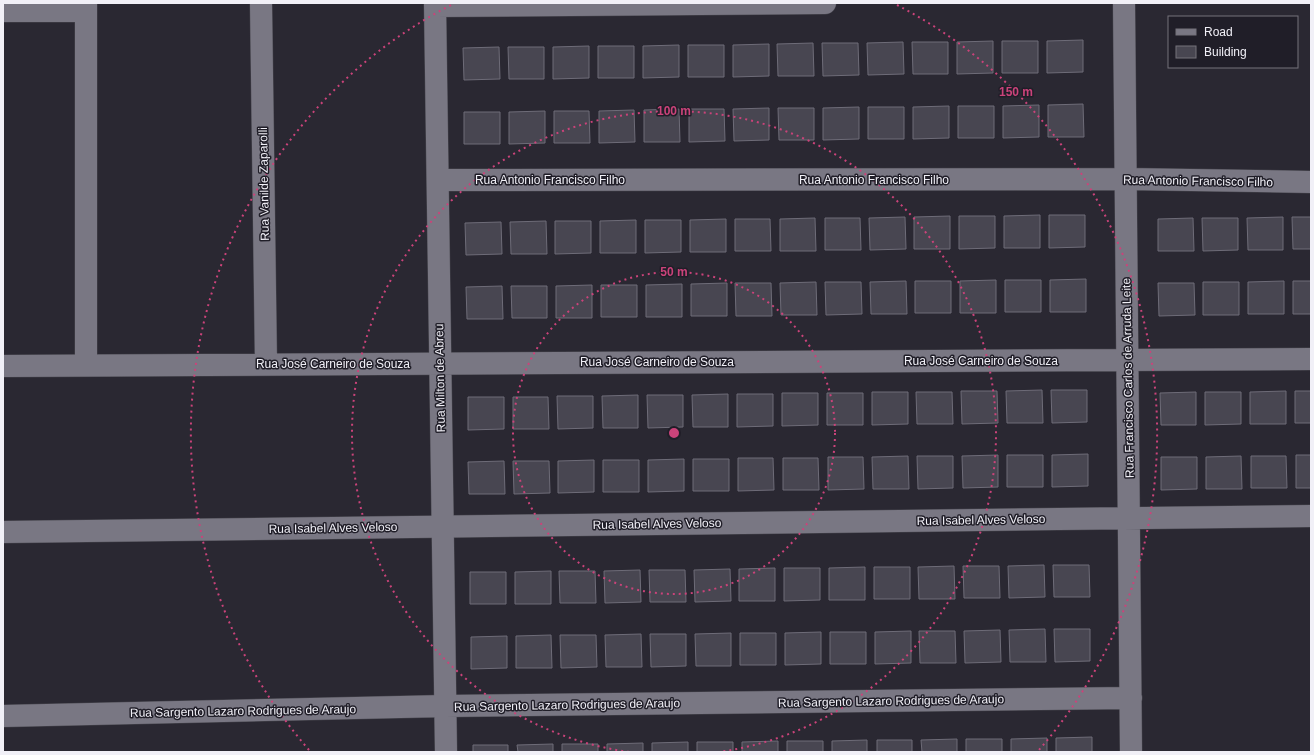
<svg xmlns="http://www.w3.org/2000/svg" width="1314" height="755" font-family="Helvetica,sans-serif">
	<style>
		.building { fill: #484651; stroke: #6e6c78 }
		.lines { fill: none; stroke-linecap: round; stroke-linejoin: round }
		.minor-casing { stroke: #48474f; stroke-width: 23 }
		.minor { stroke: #797783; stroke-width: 22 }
		.ring { fill: none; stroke: #cb437a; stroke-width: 2; stroke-dasharray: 2 4 }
		.labels { text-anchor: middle; stroke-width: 3; stroke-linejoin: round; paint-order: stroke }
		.street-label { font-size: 12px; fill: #f1f0f7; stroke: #201e28 }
		.centre { fill: #cb437a; stroke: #201e28; stroke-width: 2 }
		.ring-label { font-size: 12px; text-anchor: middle; font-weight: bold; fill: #cb437a; stroke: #201e28; stroke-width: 3; stroke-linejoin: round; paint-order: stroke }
	</style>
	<rect width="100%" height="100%" fill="#2a2832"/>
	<path class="building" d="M1083,40v32l-36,1v-32z
		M993,41v32l-36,1v-32z
		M1002,41h36v32h-36z
		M903,42l1,32 -36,1 -1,-32z
		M912,42h36v32h-35z
		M813,43l1,33h-36l-1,-32z
		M822,43h36l1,32 -36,1z
		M769,44v32l-36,1v-32z
		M679,45v32l-36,1v-32z
		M688,45h36v32h-36z
		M589,46v32l-36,1v-32z
		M598,46h36v32h-36z
		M499,47l1,32 -36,1 -1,-32z
		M508,47h36v32h-35z
		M1083,104l1,33h-36v-32z
		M1039,105v32l-36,1v-32z
		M949,106v32l-36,1v-32z
		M958,106h36v32h-36z
		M859,107v32l-36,1v-32z
		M868,107h36v32h-36z
		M769,108v32l-35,1 -1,-32z
		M778,108h36v32h-35z
		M679,109l1,33h-36v-32z
		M689,109h35l1,32 -36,1z
		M634,110l1,32 -36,1v-32z
		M545,111v32l-36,1v-32z
		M554,111h35l1,32h-36z
		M464,112h36v32h-36z
		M1040,215v33h-36v-32z
		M1049,215h36v32l-36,1z
		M950,216v33h-36v-32z
		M959,216h36v32l-36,1z
		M905,217l1,32 -36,1 -1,-32z
		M1283,217v33h-35l-1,-32z
		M1292,217h19v32h-18z
		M815,218l1,33h-36v-32z
		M825,218h35l1,32h-36z
		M1193,218l1,33h-36v-32z
		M1202,218h36v32l-35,1z
		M726,219v33h-36v-32z
		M735,219h35l1,32h-36z
		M636,220v33h-36v-32z
		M645,220h36v32l-36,1z
		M546,221l1,33h-36l-1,-32z
		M555,221h36v32l-36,1z
		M501,222l1,32 -36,1 -1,-32z
		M1086,279v33h-36v-32z
		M996,280v33h-36v-32z
		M1005,280h36v32h-36z
		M906,281l1,33h-36l-1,-32z
		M915,281h36v32h-36z
		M1284,281v33h-36v-32z
		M1293,281h18v33h-18z
		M816,282l1,33h-36l-1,-32z
		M825,282h36l1,32 -36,1z
		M1203,282h36v33h-36z
		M727,283v33h-36v-32z
		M735,283h36l1,33h-36z
		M1158,283h36l1,32 -36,1z
		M682,284v33h-36v-32z
		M592,285v33h-36v-32z
		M601,285h36v32h-36z
		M502,286l1,33h-36l-1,-32z
		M511,286h36v32h-35z
		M1042,390l1,33h-36l-1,-32z
		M1051,390h36v32l-35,1z
		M961,391h36l1,32 -36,1z
		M1286,391v33h-36v-32z
		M1295,391h16v32h-16z
		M872,392h36v32l-36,1z
		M916,392h36l1,32h-36z
		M1196,392v33h-35l-1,-32z
		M1205,392h36v32l-36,1z
		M782,393h36v32l-36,1z
		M827,393h36v32h-36z
		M728,394v33h-35l-1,-32z
		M737,394h36v32l-36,1z
		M638,395v33h-35l-1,-32z
		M647,395h36v32l-35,1z
		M557,396h36v32l-35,1z
		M468,397h36v32l-36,1z
		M513,397h35l1,32h-36z
		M1088,454v32l-36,1v-32z
		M998,455v32l-35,1 -1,-32z
		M1007,455h36v32h-36z
		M1296,455h15v33h-15z
		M908,456l1,33h-36l-1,-32z
		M917,456h36v32l-35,1z
		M1241,456l1,33h-36v-32z
		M1251,456h35l1,32h-36z
		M828,457h35l1,32 -36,1z
		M1161,457h36v32l-36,1z
		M738,458h35l1,32 -36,1z
		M783,458h35l1,32h-36z
		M684,459v32l-36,1v-32z
		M693,459h36v32h-36z
		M594,460v32l-36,1v-32z
		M603,460h36v32h-36z
		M504,461l1,33h-36l-1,-32z
		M513,461h36l1,32 -36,1z
		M1044,565l1,32 -36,1 -1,-32z
		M1053,565h36l1,32h-36z
		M954,566l1,33h-36l-1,-32z
		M963,566h36l1,32h-36z
		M865,567v33h-36v-32z
		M874,567h36v32h-36z
		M775,568v33h-36v-32z
		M784,568h36v32l-36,1z
		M730,569l1,32 -36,1 -1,-32z
		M640,570l1,32 -36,1 -1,-32z
		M649,570h36l1,32h-36z
		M551,571v33h-36v-32z
		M559,571h36l1,32h-36z
		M470,572h36v32h-36z
		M1045,629l1,33h-36l-1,-32z
		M1054,629h36v32l-35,1z
		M1000,630l1,32 -36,1 -1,-32z
		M911,631v32l-36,1v-32z
		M919,631h36l1,32h-36z
		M821,632v32l-36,1v-32z
		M830,632h36v32h-36z
		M731,633v33h-35l-1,-32z
		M740,633h36v32h-36z
		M641,634l1,33h-36l-1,-32z
		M650,634h36v32l-35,1z
		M551,635l1,33h-36v-32z
		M560,635h36l1,32 -36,1z
		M507,636v32l-36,1v-32z
		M1092,737v15h-36v-14z
		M1047,738v14h-36v-13z
		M957,739v13h-35l-1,-12z
		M966,739h36v13h-36z
		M867,740v12h-35v-11z
		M877,740h35v12h-35z
		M778,741v11h-36v-10z
		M787,741h36v11h-36z
		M688,742v10h-36v-9z
		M697,742h36v10h-36z
		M643,743v9h-36v-8z
		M553,744v8h-35l-1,-7z
		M562,744h36v8h-36z
		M473,745h35v7h-35z"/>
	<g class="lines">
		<g class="minor-casing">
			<path id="minor" d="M86,3v362
				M261,3l5,361
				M435,3l11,749
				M1124,3l7,749
				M435,6l390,-3
				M3,11h83
				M438,180l688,-1 185,3
				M3,366l1308,-7
				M3,532l1308,-16
				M3,716l442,-10 686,-8"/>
		</g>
		<use href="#minor" class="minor"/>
	</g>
	<g class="ring">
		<circle cx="674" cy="433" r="161"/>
		<path d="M629 752A322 322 0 1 1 719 752"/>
		<path d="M309 750A483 483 0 0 1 451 5M897 5A483 483 0 0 1 1039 750"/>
	</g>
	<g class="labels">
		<g class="street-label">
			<text x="550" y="184">Rua Antonio Francisco Filho</text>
			<text x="874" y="184">Rua Antonio Francisco Filho</text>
			<text transform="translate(1198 181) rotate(1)" y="4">Rua Antonio Francisco Filho</text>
			<text transform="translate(264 184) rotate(-91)" y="4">Rua Vanilde Zaparolli</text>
			<text x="981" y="365">Rua José Carneiro de Souza</text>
			<text x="657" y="366">Rua José Carneiro de Souza</text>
			<text x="333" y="368">Rua José Carneiro de Souza</text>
			<text transform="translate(440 378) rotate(-91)" y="4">Rua Milton de Abreu</text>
			<text transform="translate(1128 378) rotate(-91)" y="4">Rua Francisco Carlos de Arruda Leite</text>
			<text transform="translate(981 520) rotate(-1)" y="4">Rua Isabel Alves Veloso</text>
			<text transform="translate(657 524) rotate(-1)" y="4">Rua Isabel Alves Veloso</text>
			<text transform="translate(333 528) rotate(-1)" y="4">Rua Isabel Alves Veloso</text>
			<text transform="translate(891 701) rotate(-1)" y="4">Rua Sargento Lazaro Rodrigues de Araujo</text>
			<text transform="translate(567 705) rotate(-1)" y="4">Rua Sargento Lazaro Rodrigues de Araujo</text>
			<text transform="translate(243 711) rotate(-1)" y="4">Rua Sargento Lazaro Rodrigues de Araujo</text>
		</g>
	</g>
	<circle cx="674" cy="433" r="6" class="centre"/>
	<g class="ring-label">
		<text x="1016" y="96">150 m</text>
		<text x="674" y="115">100 m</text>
		<text x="674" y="276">50 m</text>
	</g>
	<rect width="1314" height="755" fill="none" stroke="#f1f0f7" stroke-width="8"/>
	<rect x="1168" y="16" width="130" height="52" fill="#201e28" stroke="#74727b"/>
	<rect x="1176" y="29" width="20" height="6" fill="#797783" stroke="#74727b"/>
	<text x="1204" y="36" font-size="12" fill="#f1f0f7">Road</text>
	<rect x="1176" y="46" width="20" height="12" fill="#484651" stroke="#74727b"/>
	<text x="1204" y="56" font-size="12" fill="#f1f0f7">Building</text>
</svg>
